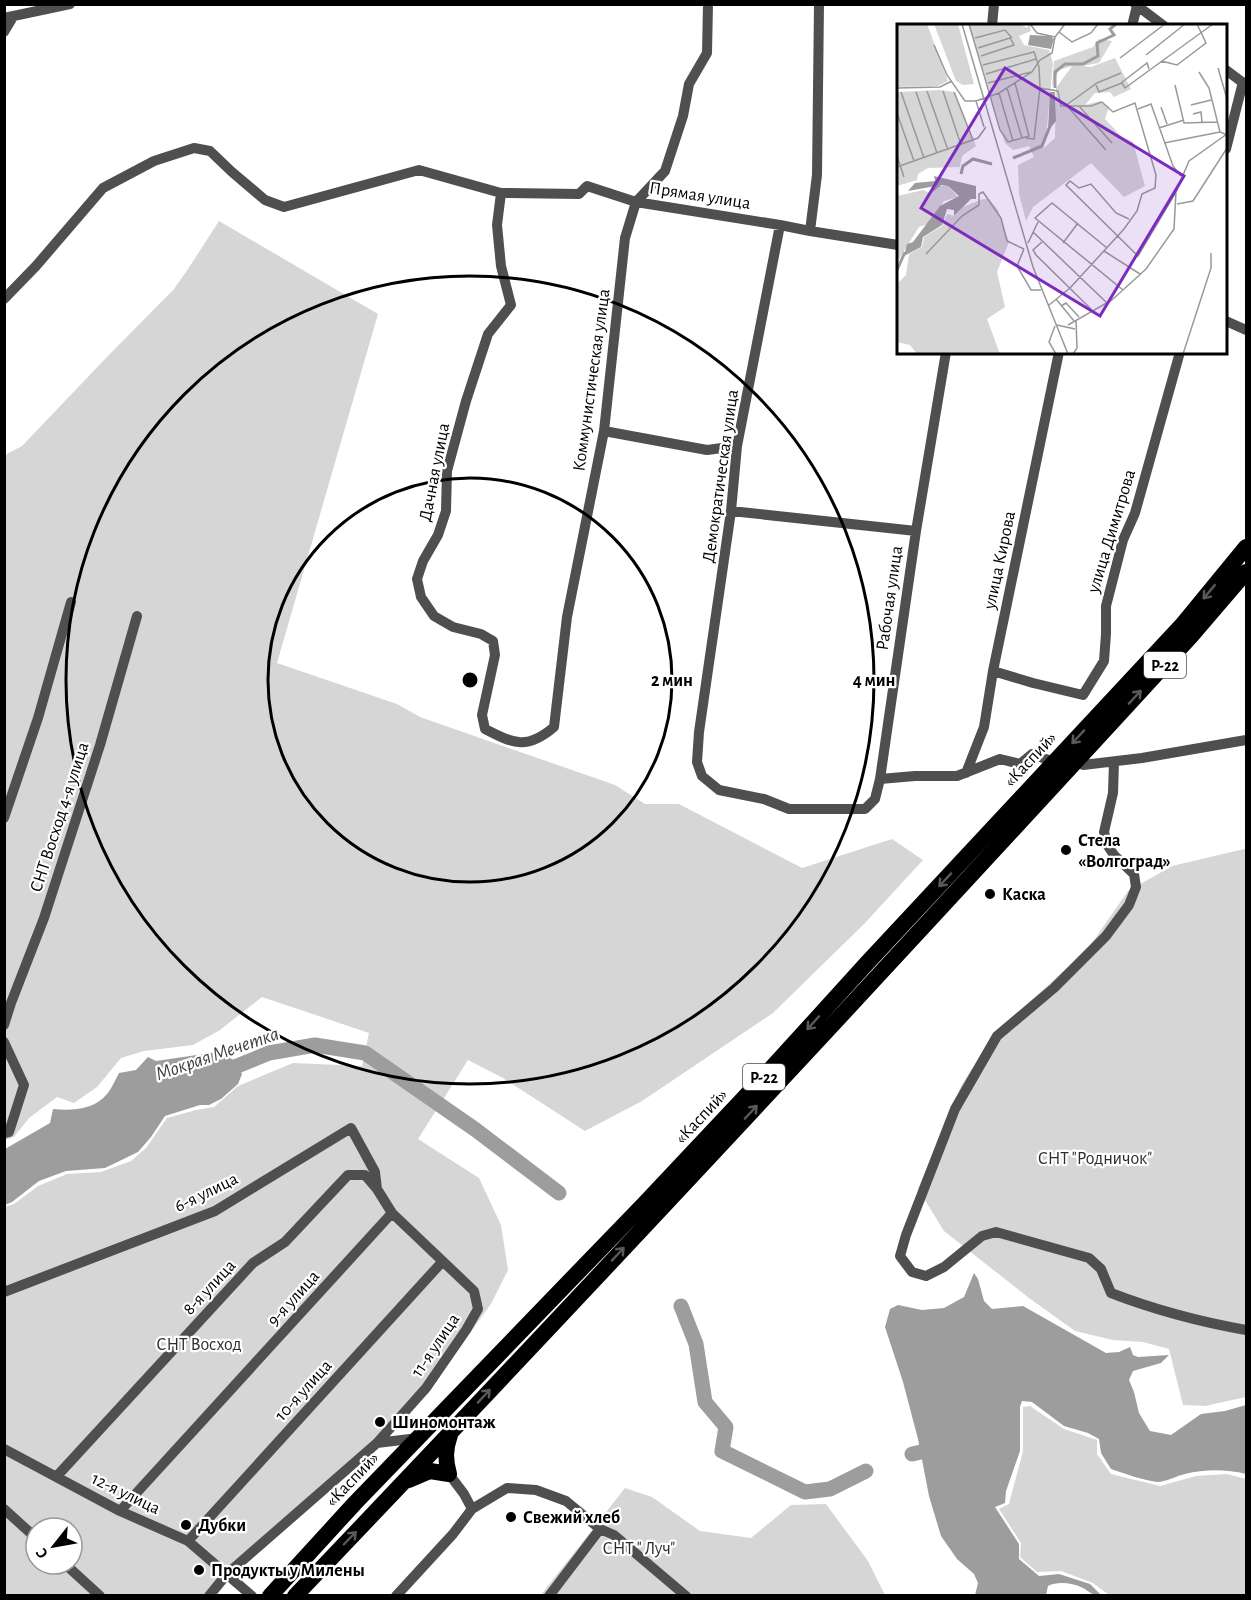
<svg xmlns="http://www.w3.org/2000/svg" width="1251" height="1600" font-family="'Alegreya Sans',sans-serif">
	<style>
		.green { fill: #d6d6d6; fill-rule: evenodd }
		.water { fill: #9d9d9d }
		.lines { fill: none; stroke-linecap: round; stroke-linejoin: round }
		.river { stroke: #9d9d9d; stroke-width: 15 }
		.minor { stroke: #4f4f4f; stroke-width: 10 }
		.trunk { stroke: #000; stroke-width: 16 }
		.oneway { stroke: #595959 }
		.ring { fill: none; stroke: #000; stroke-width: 3 }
		.poi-dot { fill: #000; stroke: #fff; stroke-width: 2 }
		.labels { text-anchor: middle; stroke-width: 4.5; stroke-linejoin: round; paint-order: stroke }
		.shield { fill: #fff; stroke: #4c4c4c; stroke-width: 1.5 }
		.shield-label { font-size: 16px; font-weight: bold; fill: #000 }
		.street-label { font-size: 18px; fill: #000; stroke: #fff }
		.poi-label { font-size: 18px; font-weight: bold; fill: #000; stroke: #fff; text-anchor: start }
		.park-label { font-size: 18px; fill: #2d2d2d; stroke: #fff }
		.water-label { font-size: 20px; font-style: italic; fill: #3e3e3e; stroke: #fff }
		.inset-river { fill: none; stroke: #9d9d9d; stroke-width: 3 }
		.inset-road { fill: none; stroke: #999; stroke-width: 1.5 }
		.view { fill: #7b2cbf; fill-opacity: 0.15; stroke: #7b2cbf; stroke-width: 3 }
		.inset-edge { fill: none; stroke: #000; stroke-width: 3 }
		.centre { fill: #000; stroke: #fff; stroke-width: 3 }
		.ring-label { font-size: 18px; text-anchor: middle; font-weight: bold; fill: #000; stroke: #fff; stroke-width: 4.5; stroke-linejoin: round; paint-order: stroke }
	</style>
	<rect width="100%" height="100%" fill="#fff"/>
	<path class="green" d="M219,221l159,93 -101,349 120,41 23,13 195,68 30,19h34l123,64 90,-29 31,21 -58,63 -92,90 -131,88 -57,30 -82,-53 -35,-18 -50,79 61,39 22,47 7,45 -17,34 -61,84 -193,179 -25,28 -207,1v-389l9,-3 24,-18 29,-12 34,-2 30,-11 15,-13 21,-30 29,-8 18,-3 24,-21 55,-23 69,3 7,-33 -107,-36 -42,33 -27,15 -49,6 -23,7 -24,29 -23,16 -17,-6 -28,21 -15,19 -9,3v-685l17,-9 84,-88 68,-69 16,-23zM36,1528h36v36h-36z
		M1244,849h2v548l-41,9 -22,-1 -14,-56 -26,-7 -30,-2 -38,-9 -46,-33 -85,-67 -26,-42 43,-103 34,-53 92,-83 41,-59 44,-25z
		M1030,1406l34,23 33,11v14l14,20 49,12 36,-10 31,-2 19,5v116h-137l-16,-12 -32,-12 -24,1 -17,-15 1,-14 -22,-34 10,-5 14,-53v-44z
		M625,1488l27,9 48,34 51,7 40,-33 35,-1 42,57 17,34 -345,1z"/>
	<path class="water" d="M217,1052l17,8 8,14 -4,10 -17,15 -12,6h-9l-35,11 -14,21 -13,15 -33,16 -39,3 -27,10 -27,21 -7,3v-56l45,-26 3,-14c18,2 41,1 54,-15 5,-6 8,-14 12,-21l17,-3 12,-13 8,4z
		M974,1273l4,6 6,22 8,8 31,-3 83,47 13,-1 11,-5 3,8 5,2 31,-2 -8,8 -28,8 -4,9 5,12 5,21 11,18 21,4 30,-21 24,-3 21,-6v69c-20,-5 -41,-5 -61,0 -9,2 -19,8 -28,8 -15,-2 -31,-8 -46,-13l-10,-16 -2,-14 -11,-6 -24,-7 -32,-24 -10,-1 -2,6v44l-14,40 -1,12 -10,4 24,37v15l20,17 20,-2 31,10 11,11c-8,1 -11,-3 -18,-7 -11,-5 -25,-7 -35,-2l-2,9h-71l3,-12 -4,-9 -17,-15 -16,-23 -12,-40 -11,-57 -15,-57 -18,-55 5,-18 8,-4 24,5 22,-2 20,-11z"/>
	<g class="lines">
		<path class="river" d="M220,1073l49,-20 46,-8 50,8 111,77 83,63
			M681,1306l15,38 9,58 21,25 -4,24 83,41 25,-3 36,-18
			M912,1454l9,-2 19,-9"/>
		<path class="minor" d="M1135,4l29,22
			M4,18l66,-14
			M992,26l2,-22
			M1132,26l5,-20
			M4,32l9,-15
			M1226,70l20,15
			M1226,149l17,-67
			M501,193l-4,32 4,41 10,39 -23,29 -22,67 -19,70 -1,40 -8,24 -15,26 -6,18 4,18 13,19 19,11 28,7 12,7 2,14 -13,60 3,14c29,15 42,21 69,-2l13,-110 37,-186 21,-193 11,-36 29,-31 18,-55 6,-32 18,-31 1,-49
			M780,225l-43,221 -6,65 -32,221 -2,30 5,14 17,14 45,9 25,10h76l10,-10 5,-20 36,-248 30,-179
			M810,231l7,-56 2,-171
			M4,299l32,-33 67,-78 51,-27 40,-13 16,3 22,21 33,28 19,7 135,-37 82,23 78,1 8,-8 49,16 144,23 30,6 88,14
			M1226,321l20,9
			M604,431l103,19 30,-4
			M731,511l185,20
			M993,671l40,12 50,12 21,-34 2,-27v-28l17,-66 12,-27 45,-161
			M1078,760l5,5 59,-7 104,-18
			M1114,762l-1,31 -9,39 4,14 6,9 20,19 2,13 -7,18 -23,31 -52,52 -57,48 -42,73 -49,126 -6,21 12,16 14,4 18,-9 38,-31 14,-4 93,26 12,11 10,24c44,17 90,29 135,37
			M966,773l18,-46 9,-56 66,-319
			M880,779l35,-3h42l43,-17 20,5 12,-10 22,8
			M4,818l34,-100 33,-116
			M4,1025l7,-22 33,-85 56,-173 37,-129
			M4,1042l20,43 -15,47 -5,1
			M4,1292l211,-81 136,-83 24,44 2,17
			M377,1443l41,-5
			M4,1449l116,62 68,30 64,55
			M449,1474l15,20 8,15 35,-21 29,2 30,11 34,28 14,6 72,61
			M57,1476l196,-213 32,-21 63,-67h17l12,14 15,24 82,78 4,18 -12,21 -40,58 -49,55 -150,131 -18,22
			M4,1509l32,29
			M120,1511l272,-298
			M188,1541l254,-279
			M65,1564l35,32
			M396,1596l57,-62 19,-25
			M549,1596l51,-67"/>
		<path class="trunk" d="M409,1480l21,-9 19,3c-4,-14 -4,-25 1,-39
			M270,1596l85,-93 289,-299 113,-120 110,-121 315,-338 64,-78
			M295,1596c303,-317 601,-638 897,-961l54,-63"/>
	</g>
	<defs><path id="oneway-shaft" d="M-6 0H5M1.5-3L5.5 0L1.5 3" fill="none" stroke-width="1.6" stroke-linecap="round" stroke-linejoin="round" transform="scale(1.5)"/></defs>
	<g class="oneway">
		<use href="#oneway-shaft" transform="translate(1209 592) rotate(130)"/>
		<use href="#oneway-shaft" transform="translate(1135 697) rotate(-47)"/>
		<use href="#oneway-shaft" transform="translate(1078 737) rotate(133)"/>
		<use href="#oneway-shaft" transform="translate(945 880) rotate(133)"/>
		<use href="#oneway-shaft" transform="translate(813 1023) rotate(132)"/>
		<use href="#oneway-shaft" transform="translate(751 1112) rotate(-47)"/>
		<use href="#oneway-shaft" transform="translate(618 1254) rotate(-47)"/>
		<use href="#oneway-shaft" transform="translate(484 1396) rotate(-47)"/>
		<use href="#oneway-shaft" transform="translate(350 1538) rotate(-46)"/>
	</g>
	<g class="ring">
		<circle cx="470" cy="680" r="202"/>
		<circle cx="470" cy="680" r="404"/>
	</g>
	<g class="poi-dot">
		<circle cx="1066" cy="850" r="6"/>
		<circle cx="990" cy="894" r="6"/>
		<circle cx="380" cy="1422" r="6"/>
		<circle cx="511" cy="1517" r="6"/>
		<circle cx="186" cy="1525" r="6"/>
		<circle cx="199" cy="1570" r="6"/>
	</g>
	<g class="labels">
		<g class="shield">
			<rect x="1144" y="652" width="42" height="26" rx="4.5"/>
			<rect x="743" y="1064" width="42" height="26" rx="4.5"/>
		</g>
		<g class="shield-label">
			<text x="1165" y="671">Р-22</text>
			<text x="764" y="1083">Р-22</text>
		</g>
		<g class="street-label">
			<text transform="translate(700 195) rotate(9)" y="6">Прямая улица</text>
			<text transform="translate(591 380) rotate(-82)" y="6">Коммунистическая улица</text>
			<text transform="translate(434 472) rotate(-79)" y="6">Дачная улица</text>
			<text transform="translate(720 476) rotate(-82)" y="6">Демократическая улица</text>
			<text transform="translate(1111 531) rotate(-73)" y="6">улица Димитрова</text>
			<text transform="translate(999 560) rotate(-78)" y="6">улица Кирова</text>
			<text transform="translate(889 598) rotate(-82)" y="6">Рабочая улица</text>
			<text transform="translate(1030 759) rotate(-47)" y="6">«Каспий»</text>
			<text transform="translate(59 817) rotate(-72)" y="6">СНТ Восход 4-я улица</text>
			<text transform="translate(701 1116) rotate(-47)" y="6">«Каспий»</text>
			<text transform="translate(206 1192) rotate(-26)" y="6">6-я улица</text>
			<text transform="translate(209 1287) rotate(-47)" y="6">8-я улица</text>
			<text transform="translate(293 1298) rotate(-48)" y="6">9-я улица</text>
			<text transform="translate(435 1345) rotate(-56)" y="6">11-я улица</text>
			<text transform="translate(303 1390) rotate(-48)" y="6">10-я улица</text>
			<text transform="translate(352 1479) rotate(-46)" y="6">«Каспий»</text>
			<text transform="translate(126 1493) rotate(26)" y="6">12-я улица</text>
		</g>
		<g class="poi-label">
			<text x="1078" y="846">Стела<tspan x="1078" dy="21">«Волгоград»</tspan></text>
			<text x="1002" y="900">Каска</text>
			<text x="392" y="1428">Шиномонтаж</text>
			<text x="523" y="1523">Свежий хлеб</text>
			<text x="198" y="1531">Дубки</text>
			<text x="211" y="1576">Продукты у Милены</text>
		</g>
		<g class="park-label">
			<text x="1095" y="1164">СНТ "Родничок"</text>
			<text x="199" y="1350">СНТ Восход</text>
			<text x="639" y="1554">СНТ " Луч"</text>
		</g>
		<g class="water-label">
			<text transform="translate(217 1053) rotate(-19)" y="7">Мокрая Мечетка</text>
		</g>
	</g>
	<g transform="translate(897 24)">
		<rect width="330" height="330" fill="#fff"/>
		<path d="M0,0h30l21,57 -10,5 -41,1zM37,0h24l16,60 -11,1 -7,-4zM71,0h52l7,4 2,-4 2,7 -12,5 5,9 25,5 4,13 -7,74 -5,8 3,3 11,-10 1,-50 16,-22 -13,4 -7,17 2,-26 39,-14 6,-8 13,2 -13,22 -17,3 9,1 24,-9 16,31 -17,8 -4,-5 -15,1 -10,12 15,-4 9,6 -4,12 16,17 12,6 12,44 -21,11 -33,-34 -58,44 -7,14 -7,-27 -1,-29 16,-8 -5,-11 -16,4 -8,-7zM43,66l15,2 21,54 -14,10 -2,11 -32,1 -10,6 -1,6 -20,6v-94zM42,162h9l10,11 -14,4 -16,23 -9,3 -22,35v-66l26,-6 7,3zM86,175h6l9,11 11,32 -12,30 8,35 -18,12 13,35h-83l-7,-9 -13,-3v-58l9,-9 3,-21 13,-7 2,-10 18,-11 5,-12 8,2 8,-9z" fill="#d6d6d6"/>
		<path d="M133,11l20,1 4,3 -3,10 -23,-4zM153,68h5l1,29 -8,10zM37,152l42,10v13h-5l-17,17v-6l-7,-1 -5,16 -19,12 -2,10 -17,9 3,-12 6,-2 27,-36 19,-10 -11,-10 -7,-1 -7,6 -5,2 7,-7 -28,5 7,-8 20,-2z" fill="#9d9d9d"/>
		<path class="inset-river" d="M158,64v-16l10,-8h18l15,-8 -1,-13 17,-8 -4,-6 6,-5M116,134l29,-12 8,-20M64,150l2,-8 10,-7 19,5M0,246l8,-18"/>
		<path class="inset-road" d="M65,0l71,243 35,87M72,0l31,106 8,12 21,-6 -14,-53M133,0l7,9 18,4M162,8l13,10 19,-9 7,-9M78,14l30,-8 7,8M37,21l13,30 18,26h11M81,24l32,-10 4,7 -33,11M249,31l39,-31M223,34l45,-34M264,37l16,4 29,-22 -9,-19M86,41l51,-13 5,15 1,21 -6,51 -8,-1M321,44l9,31M302,48l10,16 11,44 7,3M89,50l50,-15M91,59l43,-11M224,59l26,-20 2,6M199,61l3,7 23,-9 3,5 88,-64M278,61l9,38 34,-1M0,64l43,-1 12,-6M110,64l15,50M143,64l18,3 3,15h30l11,-4 11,10 22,-9 21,72 -1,13 -13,6 -5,17 -13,18 -54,59 -21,17M30,67l21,59M46,67l18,54M4,68l23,66M19,68l21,61M57,68l19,48M102,69l14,48M294,81l20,-5M168,82l32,-23 24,-10M182,82l33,37M171,83l38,43M264,83l6,17M241,85l13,-5 22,62 8,10M0,89l17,48M296,90l8,-2 1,10M87,103l-8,-26 23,-8 33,-21 8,-12 12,-7 3,-16 10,-13M262,104l25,-8M267,119l56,-11M0,132l7,21M0,143l81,-29 8,-11M280,180l16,-3 34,-53M232,195l-13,-6 -25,-29 -12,4 -9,-7 -4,4 72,71 38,-64M136,208l74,71M145,218l-9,8 3,5 55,54M131,219l10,-21M166,219l15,-20M210,224l-55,-45 -17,15 88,72M127,225l-7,17 14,24h10M207,227l36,23M29,230l36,-38 17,-11v-11l4,-2 18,26 6,23 17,8M159,275l18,22M164,282l5,-3 13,14M160,301l18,4M171,301l44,-25 34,-31 28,-40 2,-37 13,-31 38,-27M158,302l-6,16 7,12M176,330l4,-6 -1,-28M286,330l28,-86v-15"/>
		<path class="view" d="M108,44l179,108 -84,140 -179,-108z"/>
		<rect width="330" height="330" class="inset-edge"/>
	</g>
	<circle cx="470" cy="680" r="9" class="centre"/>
	<g class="ring-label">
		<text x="672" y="686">2 мин</text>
		<text x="874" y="686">4 мин</text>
	</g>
	<rect width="1251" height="1600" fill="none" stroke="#000000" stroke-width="12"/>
	<g transform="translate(54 1546) rotate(239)"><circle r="28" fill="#ffffff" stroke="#999999" stroke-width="1.5"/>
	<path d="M0-4.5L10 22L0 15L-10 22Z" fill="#000000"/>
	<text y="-9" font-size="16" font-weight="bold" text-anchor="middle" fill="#000000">С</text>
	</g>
</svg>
